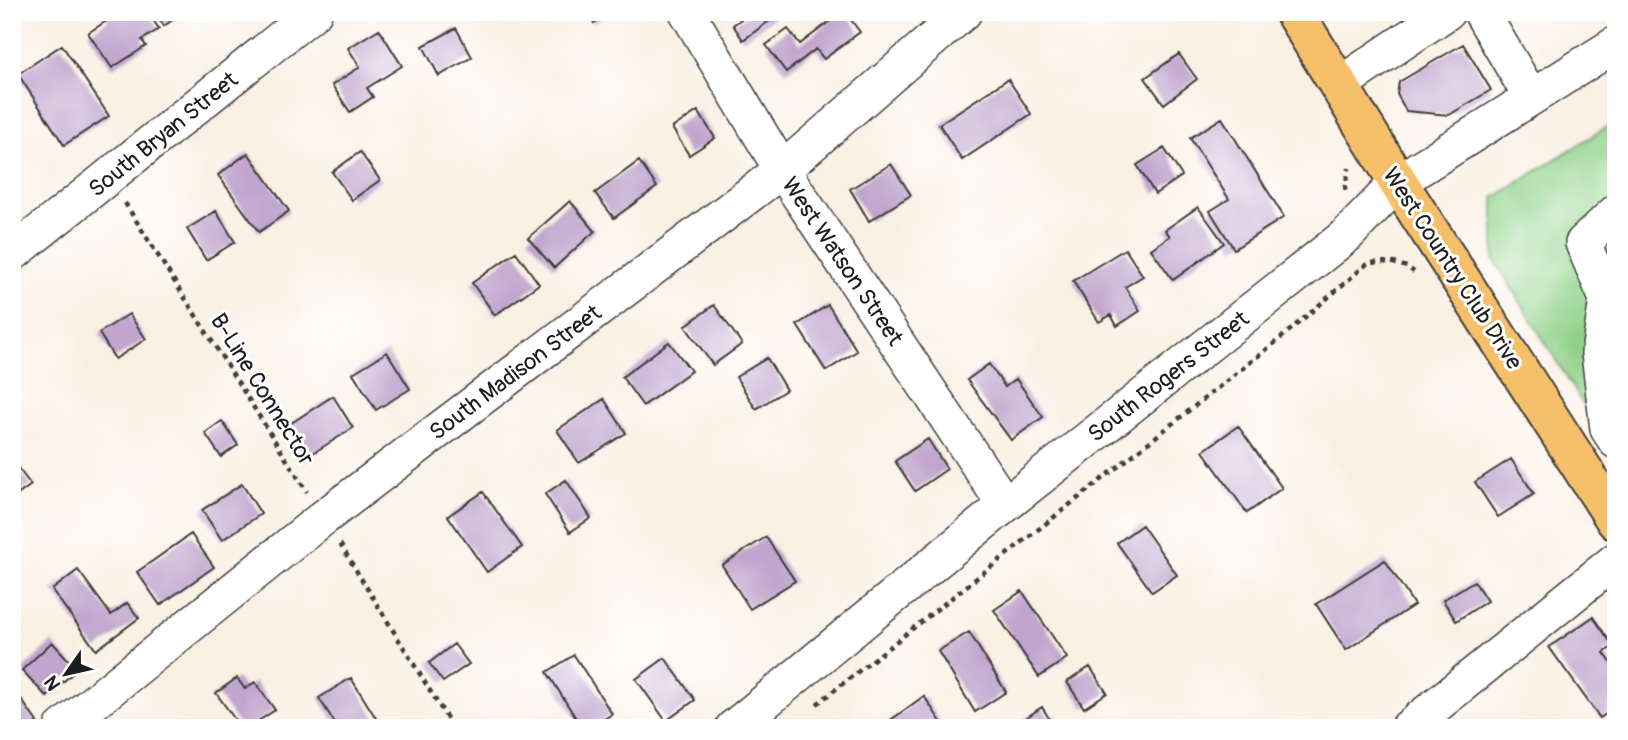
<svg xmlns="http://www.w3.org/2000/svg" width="1628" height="740" font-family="Pangolin,sans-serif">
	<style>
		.green { fill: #90d188; stroke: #567652; stroke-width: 2 }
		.building { fill: #c1a5ce }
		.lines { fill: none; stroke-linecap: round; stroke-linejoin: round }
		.minor-casing { stroke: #3d3c3a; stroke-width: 38 }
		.major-casing { stroke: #3d3c3a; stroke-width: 42 }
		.path { stroke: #3d3c3a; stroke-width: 4.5; stroke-dasharray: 5 5; stroke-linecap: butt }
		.minor { stroke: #fff; stroke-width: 35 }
		.major { stroke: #f6c06b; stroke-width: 38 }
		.labels { text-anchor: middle; stroke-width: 6; stroke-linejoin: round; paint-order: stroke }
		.street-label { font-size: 23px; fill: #1c1c1c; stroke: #fff }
	</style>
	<rect width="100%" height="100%" fill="#fff"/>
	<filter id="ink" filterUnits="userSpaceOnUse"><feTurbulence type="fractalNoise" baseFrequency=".0143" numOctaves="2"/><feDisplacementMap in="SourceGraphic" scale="14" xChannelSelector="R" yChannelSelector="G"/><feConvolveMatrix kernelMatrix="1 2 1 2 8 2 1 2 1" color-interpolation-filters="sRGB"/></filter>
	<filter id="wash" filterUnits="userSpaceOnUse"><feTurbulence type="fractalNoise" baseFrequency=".00686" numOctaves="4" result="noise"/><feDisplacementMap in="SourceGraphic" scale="28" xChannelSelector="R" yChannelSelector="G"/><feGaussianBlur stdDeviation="1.57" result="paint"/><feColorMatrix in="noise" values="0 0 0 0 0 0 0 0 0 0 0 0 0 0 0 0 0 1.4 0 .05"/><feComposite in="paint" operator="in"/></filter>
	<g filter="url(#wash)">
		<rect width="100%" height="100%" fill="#f9f0e3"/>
		<path class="green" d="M1616,121v337l-122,-199v-61z"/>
		<g id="blocks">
			<path class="building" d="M104,12h44l11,17 -17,11 4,6 -34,22 -24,-35 20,-13z
				M155,12h28l-19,14z
				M587,12h22l-15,11z
				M751,12h31l-39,28 -10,-15z
				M842,12h3l15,20 -36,27 -8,-10 -30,23 -20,-27 22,-16 12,15z
				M1186,12h15l-11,7z
				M456,28l16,29 -33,19 -16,-30z
				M379,29l23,37 -35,22 6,9 -23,15 -18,-27 28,-18 -12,-19z
				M1463,44l28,46 -42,25 -43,-4 -9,-17 2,-12z
				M62,45l47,71 -45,29 -46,-71z
				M1179,54l18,25 -33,25 -19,-26z
				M1008,79l23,35 -69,46 -23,-36z
				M698,111l17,27 -26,17 -17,-27z
				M1222,118l62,99 -50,32 -24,-38 19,-12 -39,-61z
				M1164,148l18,28 -27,18 -18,-29z
				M360,152l20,28 -28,20 -20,-28z
				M248,153l41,58 -30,21 -41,-57z
				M639,161l18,26 -43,31 -19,-25z
				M891,164l20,31 -42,26 -19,-32z
				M570,201l25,30 -41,37 -26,-30z
				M1198,207l26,36 -51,37 -22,-31 19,-13 -5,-6z
				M216,211l19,31 -29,18 -19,-31z
				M1125,249l18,27 -18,11 15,24 -23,15 -6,-11 -12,7 -26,-41z
				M516,252l23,32 -44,31 -23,-32z
				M714,305l28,39 -29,21 -28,-39z
				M828,305l29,46 -31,20 -29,-46z
				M129,314l17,25 -31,20 -16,-26z
				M669,342l22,29 -48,35 -21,-29z
				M387,352l23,37 -34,21 -23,-37z
				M767,358l19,32 -30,19 -20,-32z
				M989,364l16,23 11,-8 27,38 -32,23 -44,-60z
				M333,396l20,32 -51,32 -20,-31z
				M604,399l22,34 -47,30 -22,-33z
				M222,421l16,24 -17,12 -16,-24z
				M1238,426l44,62 -35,25 -44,-62z
				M928,439l19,30 -32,22 -20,-30z
				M1511,459l23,35 -36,23 -23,-35z
				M12,460l19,25 -19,14z
				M566,480l25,38 -21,14 -25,-38z
				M242,484l19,30 -39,26 -20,-30z
				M483,492l39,55 -35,25 -39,-56z
				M1142,525l35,50 -25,17 -35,-49z
				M191,534l23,33 -54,38 -23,-33z
				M766,537l29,44 -45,28 -28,-44z
				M1385,560l29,45 -68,45 -30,-46z
				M78,570l33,45 16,-12 12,15 -43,32 -44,-60z
				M1474,581l13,20 -31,20 -13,-21z
				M1022,591l45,67 -28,19 -45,-67z
				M1593,617l20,29 -9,7 12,16v38l-16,11 -51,-71z
				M969,632l37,60 -31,20 -37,-61z
				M52,642l25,27 -30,28 -25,-27z
				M454,644l15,20 -26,18 -14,-19z
				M574,655l38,59 -22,14h-8l-35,-56z
				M665,658l30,42 -29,21 -30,-42z
				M1090,667l17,26 -23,15 -17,-26z
				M237,678l8,11 10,-7 20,28 -18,12 5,6h-21l-25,-35z
				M351,678l31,50h-44l-19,-30z
				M12,686l25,36 -8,6h-6l-11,-16z
				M924,696l21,32h-53l-4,-6z
				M1042,707l13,21h-36l-2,-4z"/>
		</g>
	</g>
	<g filter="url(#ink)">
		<use href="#blocks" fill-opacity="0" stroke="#3d3c3a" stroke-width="2"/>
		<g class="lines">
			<g class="minor-casing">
				<path id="minor" d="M687,12l95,158 223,335
					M1481,12l50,85
					M1339,85l108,-73
					M1616,212l-33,31 24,56 -8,54 9,76 8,12
					M12,254l302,-242
					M62,728l261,-210 459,-348 182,-158
					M733,728l272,-223 342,-270 51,-53 218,-138
					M1408,728l208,-168"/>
			</g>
			<g class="major-casing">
				<path id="major" d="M1294,12l104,170 218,339"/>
			</g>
			<path class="path" d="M1345,190l4,-22
				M125,203l182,289
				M340,544l113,184
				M817,704l464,-366 87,-75 22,-1 17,5 7,5"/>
			<use href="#minor" class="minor"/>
			<use href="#major" class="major"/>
		</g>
	</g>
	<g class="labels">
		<g class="street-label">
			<text transform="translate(163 134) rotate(-39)" y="8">South Bryan Street</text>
			<text transform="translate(843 261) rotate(56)" y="8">West Watson Street</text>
			<text transform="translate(1453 268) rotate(57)" y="8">West Country Club Drive</text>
			<text transform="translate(515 372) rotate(-37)" y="8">South Madison Street</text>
			<text transform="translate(1168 376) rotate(-38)" y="8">South Rogers Street</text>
			<text transform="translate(263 389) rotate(58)" y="8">B-Line Connector</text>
		</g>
	</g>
	<rect width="1628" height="740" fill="none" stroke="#fff" stroke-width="42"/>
	<g transform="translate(66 674) rotate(236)" stroke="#ffffff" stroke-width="5" paint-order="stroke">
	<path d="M0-5L12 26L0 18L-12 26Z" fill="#1c1c1c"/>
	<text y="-10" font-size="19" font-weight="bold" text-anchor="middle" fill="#1c1c1c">N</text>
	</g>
</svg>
